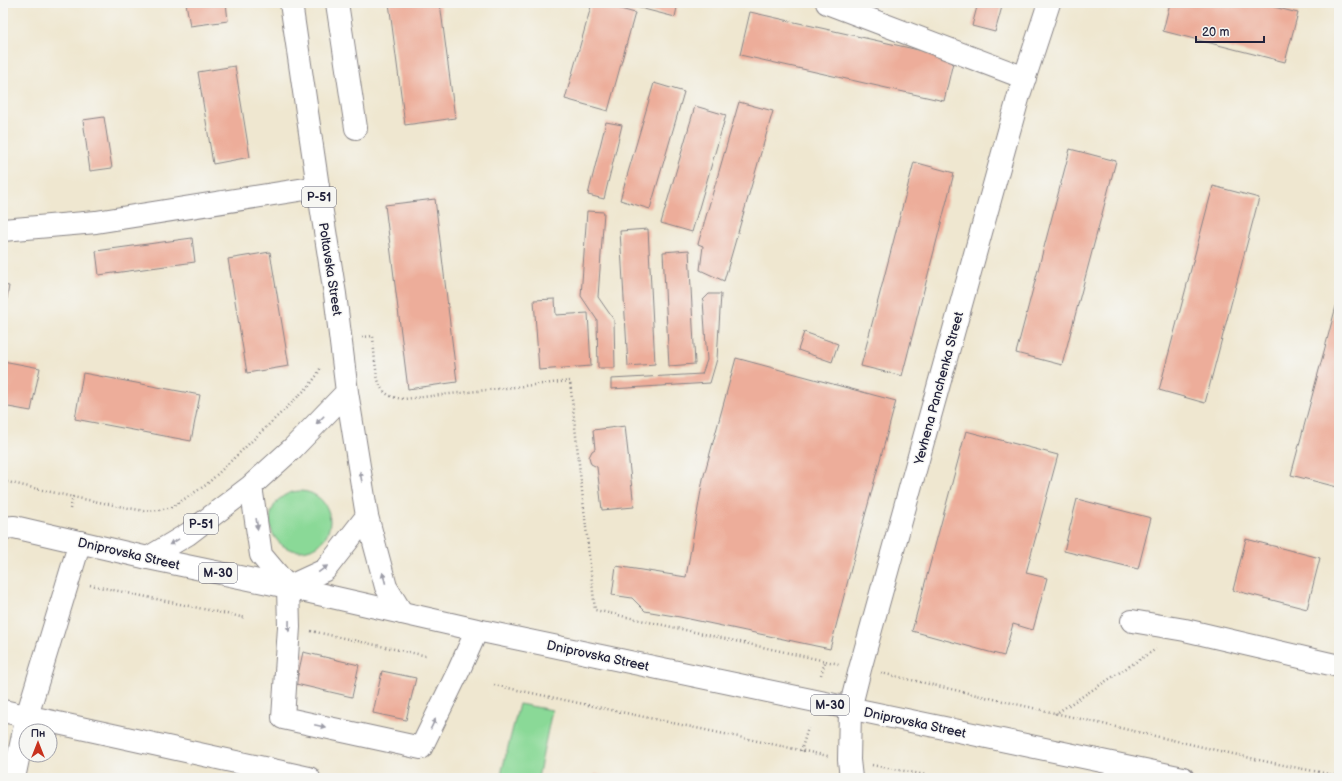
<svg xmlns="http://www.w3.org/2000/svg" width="1342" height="781" font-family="'Balsamiq Sans',sans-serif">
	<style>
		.green { fill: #8ad997; stroke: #567e69 }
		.building { fill: #edad9a }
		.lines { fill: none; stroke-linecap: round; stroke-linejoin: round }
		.minor-casing { stroke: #888486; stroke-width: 24 }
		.major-casing { stroke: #888486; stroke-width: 24 }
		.highway-casing { stroke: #888486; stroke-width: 24 }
		.path { stroke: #888486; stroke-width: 2.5; stroke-dasharray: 1 3; stroke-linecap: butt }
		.minor { stroke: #fff; stroke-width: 22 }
		.major { stroke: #fff; stroke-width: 22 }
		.highway { stroke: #fff; stroke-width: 22 }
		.oneway { fill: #9c9ca7 }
		.labels { text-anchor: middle; stroke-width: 3; stroke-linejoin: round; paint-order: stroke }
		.shield { fill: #f6f6f2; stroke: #626272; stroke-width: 1 }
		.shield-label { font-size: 12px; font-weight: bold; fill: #22223b }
		.street-label { font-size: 13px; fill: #22223b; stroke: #f6f6f2 }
	</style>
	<rect width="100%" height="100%" fill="#f6f6f2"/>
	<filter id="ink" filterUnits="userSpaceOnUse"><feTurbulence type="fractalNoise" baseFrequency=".025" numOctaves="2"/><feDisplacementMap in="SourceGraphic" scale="8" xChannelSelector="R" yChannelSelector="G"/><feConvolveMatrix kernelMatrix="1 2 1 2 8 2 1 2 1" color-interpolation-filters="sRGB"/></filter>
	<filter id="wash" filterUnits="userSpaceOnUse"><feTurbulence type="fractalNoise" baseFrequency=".012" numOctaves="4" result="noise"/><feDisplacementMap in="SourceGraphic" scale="16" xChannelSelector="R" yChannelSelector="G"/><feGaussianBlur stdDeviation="0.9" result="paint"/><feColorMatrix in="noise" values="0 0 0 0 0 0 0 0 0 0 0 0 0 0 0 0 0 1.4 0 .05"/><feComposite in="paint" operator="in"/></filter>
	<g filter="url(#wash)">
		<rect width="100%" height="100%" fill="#efe7d0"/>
		<path class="green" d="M270 521a30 30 0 1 1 60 0a30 30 0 1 1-60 0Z
			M519,704l33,6 -14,68h-38z"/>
		<g id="blocks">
			<path class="building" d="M186,3h40l2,18 -38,5z
				M389,3h51l15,115 -50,7z
				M592,3h7l36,10 -27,98 -43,-12z
				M637,3h41l-3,14 -39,-10z
				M978,3h25l-8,29 -23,-6z
				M1170,3h88l40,10 -13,49 -122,-31z
				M750,12l204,46 -10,43 -204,-46z
				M235,66l15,91 -37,7 -15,-92z
				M654,83l30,9 -34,117 -30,-9z
				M739,102l34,9 -49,170 -24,-11 3,-24 -5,-2z
				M695,106l31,9 -34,117 -31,-9z
				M104,117l8,51 -22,3 -7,-51z
				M606,122l16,3 -18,74 -16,-4z
				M1070,149l46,12 -54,204 -46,-12z
				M914,162l40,11 -52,203 -41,-10z
				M1213,186l46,12 -54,205 -46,-13z
				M435,199l22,183 -49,7 -23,-184z
				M587,211l17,1 -6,85 16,23 1,48h-17l-1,-48 -16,-24z
				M648,229l7,135 -27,2 -8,-135z
				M192,238l3,24 -96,13 -3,-24z
				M689,250l6,114 -26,2 -6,-114z
				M270,252l19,114 -42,7 -19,-114z
				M3,285l6,1 -3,18h-3z
				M709,294h12l-4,65 -7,24 -99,6v-10l91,-5 5,-14 -4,-60z
				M1339,295v185l-2,7 -46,-12z
				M555,299l1,16 32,-2 3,53 -52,4 -5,-70z
				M804,332l34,12 -6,18 -34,-12z
				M736,358l160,43 -33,122 -33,126 -150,-32 -35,-6 -13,-13 -20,-3 4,-29 70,11 17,-98z
				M3,361l37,7 -9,43 -28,-5z
				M83,373l117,22 -9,46 -116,-22z
				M625,426l9,81 -32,3 -5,-43 -6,-3 -2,-7 3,-6 3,-2 -2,-19z
				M966,431l92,24 -32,118 21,5 -14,52 -20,-6 -9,32 -92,-25z
				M1077,499l74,19 -13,51 -74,-18z
				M1246,539l74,19 -13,51 -74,-19z
				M303,652l56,13 -7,32 -56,-13z
				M382,671l34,7 -10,42 -33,-7z
				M595,774l13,3v1h-14z"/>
		</g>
	</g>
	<g filter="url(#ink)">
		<use href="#blocks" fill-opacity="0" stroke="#888486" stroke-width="1"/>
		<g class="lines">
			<g class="minor-casing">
				<path id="minor" d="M337,3l19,125
					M827,3l198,75
					M3,230l93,-8 222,-35
					M288,587l1,40 -6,91 138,30 38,-78 18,-40
					M1132,621l53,9 154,36
					M3,711l306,67
					M14,778l13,-62 53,-174
					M851,778l-2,-18 1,-51 10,-40 159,-574 30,-92"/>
			</g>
			<g class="major-casing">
				<path id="major" d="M291,3l27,184 17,107 12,98 20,124 19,71 16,26
					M251,486l10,69 27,32 37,-17 42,-54
					M148,558l40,-24 63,-48 42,-38 54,-56"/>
			</g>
			<g class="highway-casing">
				<path id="highway" d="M3,528l11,-1 134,31 140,29 189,43 706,148"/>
			</g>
			<path class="path" d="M362,337l11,-1c1,12 2,44 9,53 6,8 14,9 22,10l166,-18 25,229 244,54
				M3,481l70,16
				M70,509l3,-12 71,14 15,-1 13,-3 34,-22 103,-99 8,-11 4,-8
				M90,585l156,33
				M311,631l116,25
				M881,673l387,89 71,14
				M821,675l4,-13
				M494,685l334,71
				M1055,714l101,-65
				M801,751l7,-23
				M872,765l70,13"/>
			<use href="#minor" class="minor"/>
			<use href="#major" class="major"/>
			<use href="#highway" class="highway"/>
		</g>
		<defs><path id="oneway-solid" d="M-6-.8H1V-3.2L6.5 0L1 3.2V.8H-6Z"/></defs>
		<g class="oneway">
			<use href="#oneway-solid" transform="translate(320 420) rotate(134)"/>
			<use href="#oneway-solid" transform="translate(361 477) rotate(-100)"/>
			<use href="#oneway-solid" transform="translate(257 524) rotate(81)"/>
			<use href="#oneway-solid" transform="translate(174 542) rotate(149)"/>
			<use href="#oneway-solid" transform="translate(323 569) rotate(-36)"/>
			<use href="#oneway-solid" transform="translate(384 578) rotate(-105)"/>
			<use href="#oneway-solid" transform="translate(289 626) rotate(91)"/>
			<use href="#oneway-solid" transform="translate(433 724) rotate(-64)"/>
			<use href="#oneway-solid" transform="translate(320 726) rotate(12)"/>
		</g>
	</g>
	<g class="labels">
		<g class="shield">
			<rect x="302" y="187" width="34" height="20" rx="3"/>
			<rect x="184" y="514" width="34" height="20" rx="3"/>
			<rect x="199" y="563" width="38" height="20" rx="3"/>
			<rect x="811" y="695" width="38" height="20" rx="3"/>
		</g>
		<g class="shield-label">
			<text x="319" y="201">Р-51</text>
			<text x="201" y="528">Р-51</text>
			<text x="218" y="577">М-30</text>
			<text x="830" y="709">М-30</text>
		</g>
		<g class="street-label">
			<text transform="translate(331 269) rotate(81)" y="5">Poltavska Street</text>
			<text transform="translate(938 388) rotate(-75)" y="5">Yevhena Panchenka Street</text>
			<text transform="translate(129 553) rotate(13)" y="5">Dniprovska Street</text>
			<text transform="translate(598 655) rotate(12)" y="5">Dniprovska Street</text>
			<text transform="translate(915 722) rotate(12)" y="5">Dniprovska Street</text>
		</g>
	</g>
	<rect width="1342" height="781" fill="none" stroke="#f6f6f2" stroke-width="16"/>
	<g transform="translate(38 743)"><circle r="19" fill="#f6f6f2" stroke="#a1a1a9"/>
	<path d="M0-3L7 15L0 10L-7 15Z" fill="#c8321e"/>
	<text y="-6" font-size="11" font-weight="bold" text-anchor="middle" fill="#22223b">Пн</text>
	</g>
	<path d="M1196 36v6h68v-6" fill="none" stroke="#22223b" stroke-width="2"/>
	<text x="1202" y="36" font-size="12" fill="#22223b" stroke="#f6f6f2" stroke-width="3" paint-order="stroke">20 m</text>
</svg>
